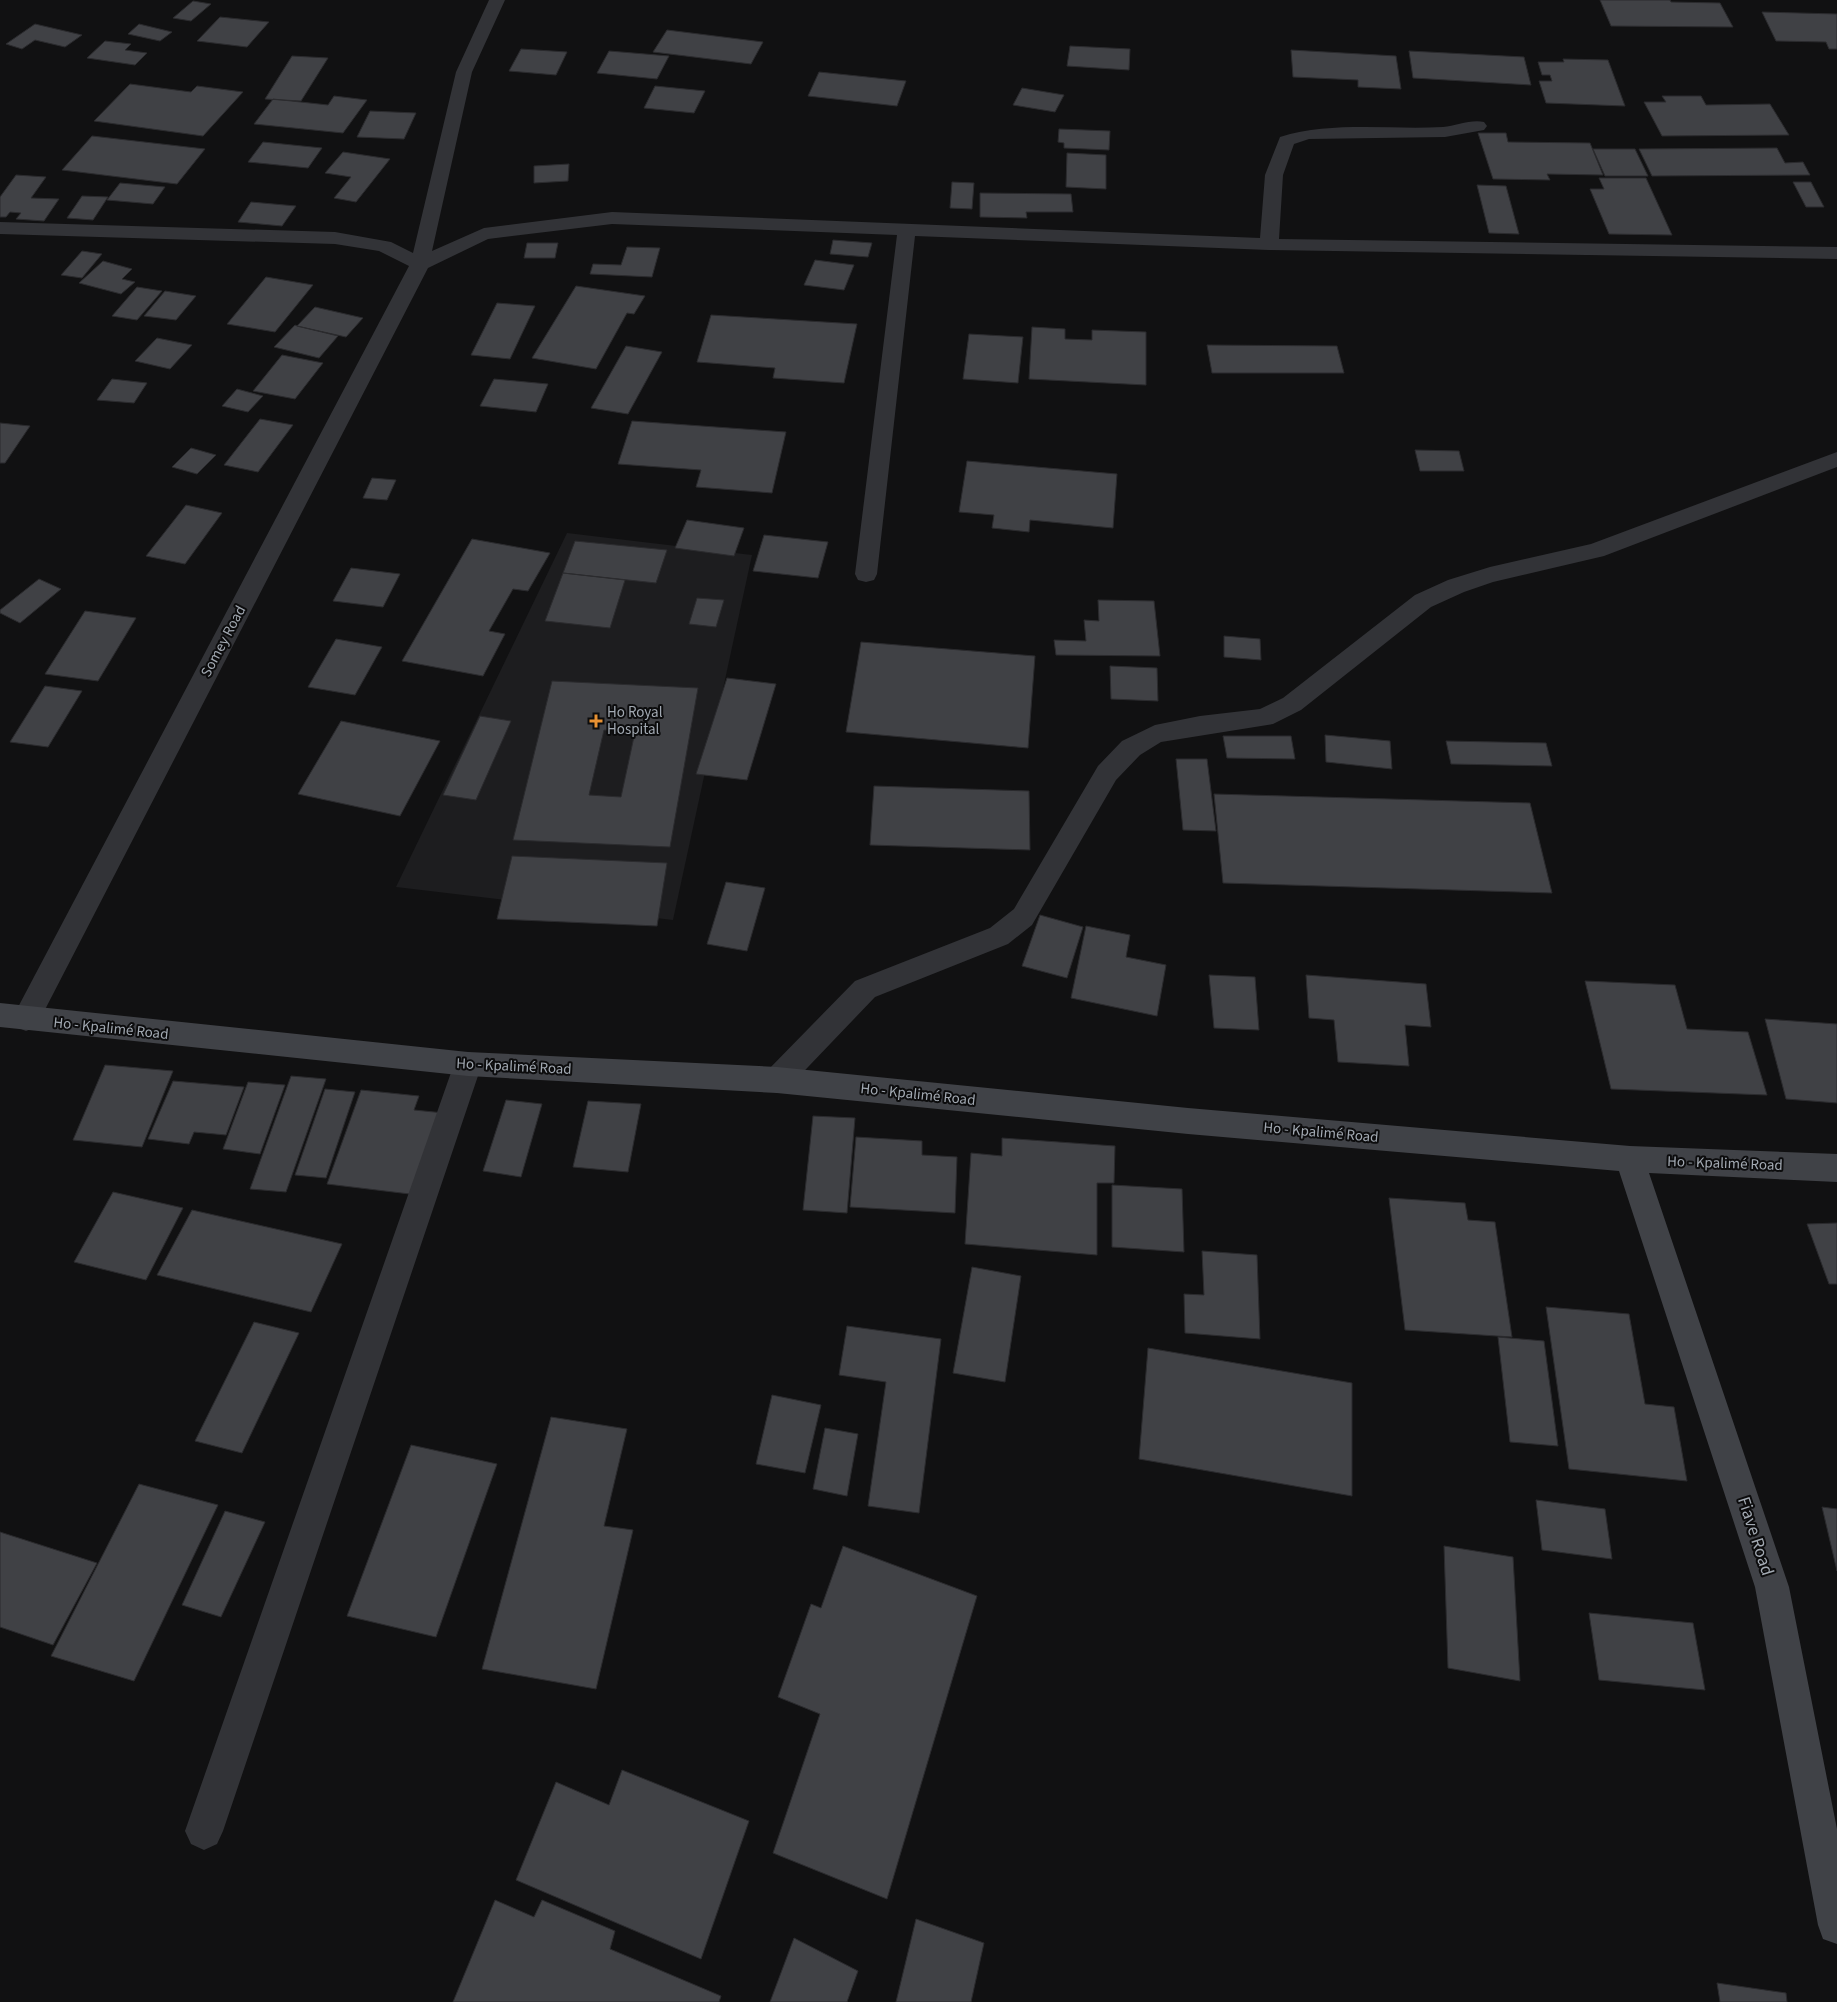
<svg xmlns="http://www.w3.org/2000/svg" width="1837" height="2002" font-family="'Source Sans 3',sans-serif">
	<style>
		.built { fill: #1d1d1f }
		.building { fill: #404145; stroke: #2b2b2e; fill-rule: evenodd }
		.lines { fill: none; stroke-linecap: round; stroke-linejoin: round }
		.street { fill: #323337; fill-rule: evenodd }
		.secondary { fill: #404247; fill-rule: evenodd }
		.poi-dot { fill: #e79133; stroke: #0c0c0d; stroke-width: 2 }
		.labels { text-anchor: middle; stroke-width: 4; stroke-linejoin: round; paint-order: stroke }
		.street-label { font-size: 15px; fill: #a2a9b2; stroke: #0c0c0d }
		.poi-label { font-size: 15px; fill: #a2a9b2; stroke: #0c0c0d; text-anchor: start }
		.near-street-label { font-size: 18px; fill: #a2a9b2; stroke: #0c0c0d }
	</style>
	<rect width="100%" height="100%" fill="#111112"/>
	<path class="built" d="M567,533l185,22 -79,365 -277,-33z"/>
	<path class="building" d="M1600,0h70l1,2 49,1 13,24 -122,-1z
		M193,1l18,3 -20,17 -18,-3z
		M1762,12l75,2v35h-8l-3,-7 -50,-1z
		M220,17l49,5 -22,25 -50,-6z
		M35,24l47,11 -17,12 -30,-7 -13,9 -16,-5z
		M139,24l33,8 -12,9 -32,-7z
		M667,30l96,12 -12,22 -98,-12z
		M105,41l26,3 -6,6 22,3 -12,12 -48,-7z
		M1070,46l60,3 -1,21 -62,-4z
		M521,49l46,3 -11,23 -47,-4z
		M1291,50l105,6 5,33 -43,-2v-7l-65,-3z
		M609,51l60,5 -12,23 -60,-6z
		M1409,51l115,6 7,28 -118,-7z
		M292,56l36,2 -27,43 -36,-2z
		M1563,59l45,1 17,46 -79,-3 -7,-22h13l-2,-6h-8l-4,-13h26z
		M819,72l87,9 -9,25 -89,-10z
		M130,84l61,8 6,-6 46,6 -40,44 -109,-15z
		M655,86l50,5 -11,22 -50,-5z
		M1022,88l42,7 -9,17 -42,-7z
		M334,96l33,4 -24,33 -89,-9 19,-25 55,6z
		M1662,96h39l5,9 64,-1 19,31 -127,1 -18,-34h22z
		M370,111l46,2 -12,26 -47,-2z
		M1059,129l51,2 -1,19 -45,-2v-5l-6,-1z
		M1478,133h28l2,9 82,1 13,32 -56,-1 3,6 -57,-1z
		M92,136l113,13 -28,35 -115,-14z
		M263,142l59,6 -14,20 -60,-6z
		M1777,148l8,15 18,-1 7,13 -158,1 -13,-27z
		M1593,149h42l13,27h-43z
		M343,152l47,7 -34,43 -22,-4 17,-21 -26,-4z
		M1067,153l39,2v34l-40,-2z
		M569,164l-1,17 -34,2v-17z
		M16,175l30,2 -15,21 28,1 -15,22 -28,-2 5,-6 -11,-1 -4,5h-6v-20z
		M1599,178h47l26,57 -63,-1 -19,-45h14z
		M952,182l22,1 -2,26 -22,-1z
		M1793,182h18l13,25h-18z
		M120,183l45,4 -12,17 -46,-4z
		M1477,185l29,1 13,48 -30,-1z
		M980,193l91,1 2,18h-47l1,6 -47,-1z
		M82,196l26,1 -15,23 -26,-2z
		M251,202l45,4 -14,20 -44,-4z
		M833,240l39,3 -4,14 -38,-3z
		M527,243h31l-3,15h-31z
		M627,247l33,1 -8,29 -62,-3 3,-10 28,1z
		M82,251l20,3 -20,24 -21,-3z
		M815,260l39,5 -10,25 -40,-5z
		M103,261l29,8 -10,10 13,3 -14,12 -42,-11z
		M266,277l47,8 -38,47 -48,-8z
		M576,286l69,10 -11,18 -7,-1 -31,56 -64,-11z
		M137,287l25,4 -25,29 -25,-4z
		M165,291l31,5 -20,24 -32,-4z
		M497,303l38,3 -25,53 -39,-4z
		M315,307l48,11 -17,19 -49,-11z
		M711,315l146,9 -13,59 -71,-5 2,-10 -78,-6z
		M295,325l2,1 41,10 -19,22 -45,-11z
		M1032,327l33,2v10l27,1v-10l54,2v53l-117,-6z
		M969,334l54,3 -5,46 -55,-4z
		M157,338l35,7 -22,24 -35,-8z
		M1207,345l130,1 7,27h-132z
		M626,346l36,6 -34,62 -37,-6z
		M282,355l41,8 -28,36 -42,-8z
		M112,379l35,4 -13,20 -37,-3z
		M494,379l54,5 -12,28 -56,-6z
		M237,389l26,7 -15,16 -26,-6z
		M260,419l33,6 -35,47 -34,-7z
		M632,421l154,11 -14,61 -76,-6 5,-17 -83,-6z
		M0,423l30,3 -25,37h-5z
		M191,448l25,7 -19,19 -25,-7z
		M1415,450l44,1 5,20h-44z
		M967,461l150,13 -4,54 -83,-8 -1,12 -37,-4 2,-13 -35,-3z
		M372,478l24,2 -9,20 -24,-2z
		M186,505l36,8 -37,51 -39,-8z
		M687,520l57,8 -10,28 -59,-8z
		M764,535l64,7 -10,36 -65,-7z
		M472,539l78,14 -22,38 -15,-2 -24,42 16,3 -22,42 -81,-15z
		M575,541l92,9 -11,33 -93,-10z
		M351,568l49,6 -17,33 -50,-6z
		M563,573l62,7 -15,48 -65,-7z
		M39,579l22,10 -41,34 -20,-10v-3z
		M697,598l27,2 -8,27 -27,-3z
		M1098,600l56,1 6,55 -104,-1 -2,-15 32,1 -2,-21 15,1z
		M85,611l51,7 -38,63 -53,-7z
		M1224,636l36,3 1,21 -37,-3z
		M336,639l46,8 -27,48 -47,-8z
		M861,642l174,14 -7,92 -182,-16z
		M1110,666l47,2 1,33 -47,-2z
		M727,678l49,6 -29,96 -51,-6z
		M552,681l146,7 -28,159 -157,-7zM604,730l31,2 -14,65 -32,-2z
		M45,686l37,5 -34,56 -38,-5z
		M480,716l31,5 -35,79 -33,-5z
		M341,721l99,20 -40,75 -102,-22z
		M1325,735l65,6 2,28 -66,-7z
		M1223,736h68l4,23 -68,-1z
		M1446,741l100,2 6,23 -101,-2z
		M1176,759h31l9,72 -33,-1z
		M874,786l155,5 1,59 -160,-5z
		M1214,794l316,9 22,90 -329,-10z
		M512,856l155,7 -10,63 -160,-7z
		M726,882l39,6 -18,63 -40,-7z
		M1040,915l43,12 -16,51 -45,-12z
		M1086,926l44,9 -4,22 40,8 -9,51 -86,-18z
		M1209,975l46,2 4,53 -45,-2z
		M1306,975l120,9 5,43 -26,-2 4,41 -71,-4 -4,-42 -25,-2z
		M1585,981l90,4 12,44 61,3 19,63 -156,-6z
		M1765,1019l72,5v79l-51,-4z
		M105,1065l68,6 -31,76 -69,-7z
		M291,1076l35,3 -40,113 -36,-3z
		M173,1081l71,6 -18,48 -32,-3 -5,12 -41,-5z
		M248,1082l37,3 -25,69 -37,-5z
		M325,1089l30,3 -29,86 -31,-3z
		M361,1090l58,6 -5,14 30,3 -26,82 -91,-11z
		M506,1100l36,4 -21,73 -38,-6z
		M588,1101l53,3 -13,68 -55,-5z
		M813,1116l42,2 -8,95 -44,-3z
		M856,1137l66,4v14l35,2 -2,56 -105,-6z
		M1002,1138l113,8 -1,37h-17v72l-132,-11 6,-91 31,3z
		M1112,1185l70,4 2,63 -72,-5z
		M113,1192l70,16 -37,72 -72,-18z
		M1389,1198l76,5 3,17 27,2 17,115 -107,-7z
		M192,1210l150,34 -31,68 -154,-37z
		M1837,1223v61h-8l-22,-60z
		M1202,1251l55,4 3,84 -75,-6 -1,-39 20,1z
		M972,1267l49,9 -16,106 -52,-9z
		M1546,1307l83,7 16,90 29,3 13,74 -118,-12z
		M254,1322l45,11 -57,120 -47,-12z
		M847,1326l94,13 -22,174 -51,-7 18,-124 -47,-7z
		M1498,1337l46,4 14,105 -48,-4z
		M1148,1348l204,35v113l-213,-37z
		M772,1395l49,10 -16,68 -49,-9z
		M551,1417l76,12 -23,97 29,4 -37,159 -114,-20z
		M825,1428l33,6 -11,62 -34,-7z
		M411,1445l86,19 -61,173 -89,-21z
		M139,1484l79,21 -84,176 -83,-25z
		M1536,1500l69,9 7,50 -70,-9z
		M1822,1507l15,2v62z
		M225,1511l40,11 -44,95 -39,-12z
		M0,1532l97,31 -44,82 -53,-18z
		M843,1546l134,50 -90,303 -114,-46 47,-139 -42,-17 33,-93 10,4z
		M1444,1546l69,11 7,124 -72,-13z
		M1589,1613l104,10 12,67 -106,-10z
		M622,1770l127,51 -48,138 -185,-79 40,-98 53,23z
		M495,1900l39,17 8,-17 73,31 -5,18 111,47 -2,6h-266z
		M916,1919l68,24 -13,59h-75z
		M794,1938l64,33 -11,31h-77z
		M1717,1983l69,10 1,9h-67z"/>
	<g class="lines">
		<path class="street" d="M489,0h16l-33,72 -40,179 52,-23 128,-16 648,26 5,-63 15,-38c52,-16 109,-7 163,-10 13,-1 28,-8 41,-5l3,4 -3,4 -39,7 -136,2 -15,5 -11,31 -4,64 558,8v12l-568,-9 -354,-14 -38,338 -3,6 -8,2 -8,-2 -3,-6 42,-339 -285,-11 -124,15 -60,29 -392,759 -10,4 -10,-4 -4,-8 4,-8 393,-745 -30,-15 -44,-7 -335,-10v-12l335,10 56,10 22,11 43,-181z
			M1837,452v15l-233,89 -111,26 -29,10 -33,15 -130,103 -28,14 -112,18 -21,13 -24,25 -84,145 -24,19 -133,53 -88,92 -10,4 -10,-4 -4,-9 4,-9 88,-90 135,-53 24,-19 84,-143 24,-25 33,-16 45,-9 60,-7 23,-11 132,-103 33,-15 42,-13 101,-23z
			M468,1052l10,3 4,9 -259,767 -6,13 -13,6 -13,-6 -6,-13 269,-767 4,-9z"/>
		<path class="secondary" d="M0,1003l468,49 309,15 411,41 442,38 207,8v28l-188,-9 140,414 48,242v115l-14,-5 -5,-14 -63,-338 -136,-416 -431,-37 -411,-41 -309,-17 -468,-49z"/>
	</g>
	<path class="poi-dot" d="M593.5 713.5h5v5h5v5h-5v5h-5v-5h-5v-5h5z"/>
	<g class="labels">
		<g class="street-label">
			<text transform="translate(223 641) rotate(-62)" y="5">Somey Road</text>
			<text transform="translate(111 1028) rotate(6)" y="5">Ho - Kpalimé Road</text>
			<text transform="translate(514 1066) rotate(3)" y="5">Ho - Kpalimé Road</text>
			<text transform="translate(918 1094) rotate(6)" y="5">Ho - Kpalimé Road</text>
			<text transform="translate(1321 1132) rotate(5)" y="5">Ho - Kpalimé Road</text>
			<text transform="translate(1725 1163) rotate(2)" y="5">Ho - Kpalimé Road</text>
		</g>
		<g class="poi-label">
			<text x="607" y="717">Ho Royal<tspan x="607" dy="17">Hospital</tspan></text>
		</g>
		<g class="near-street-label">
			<text transform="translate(1756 1536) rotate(72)" y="6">Fiave Road</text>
		</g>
	</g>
</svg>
